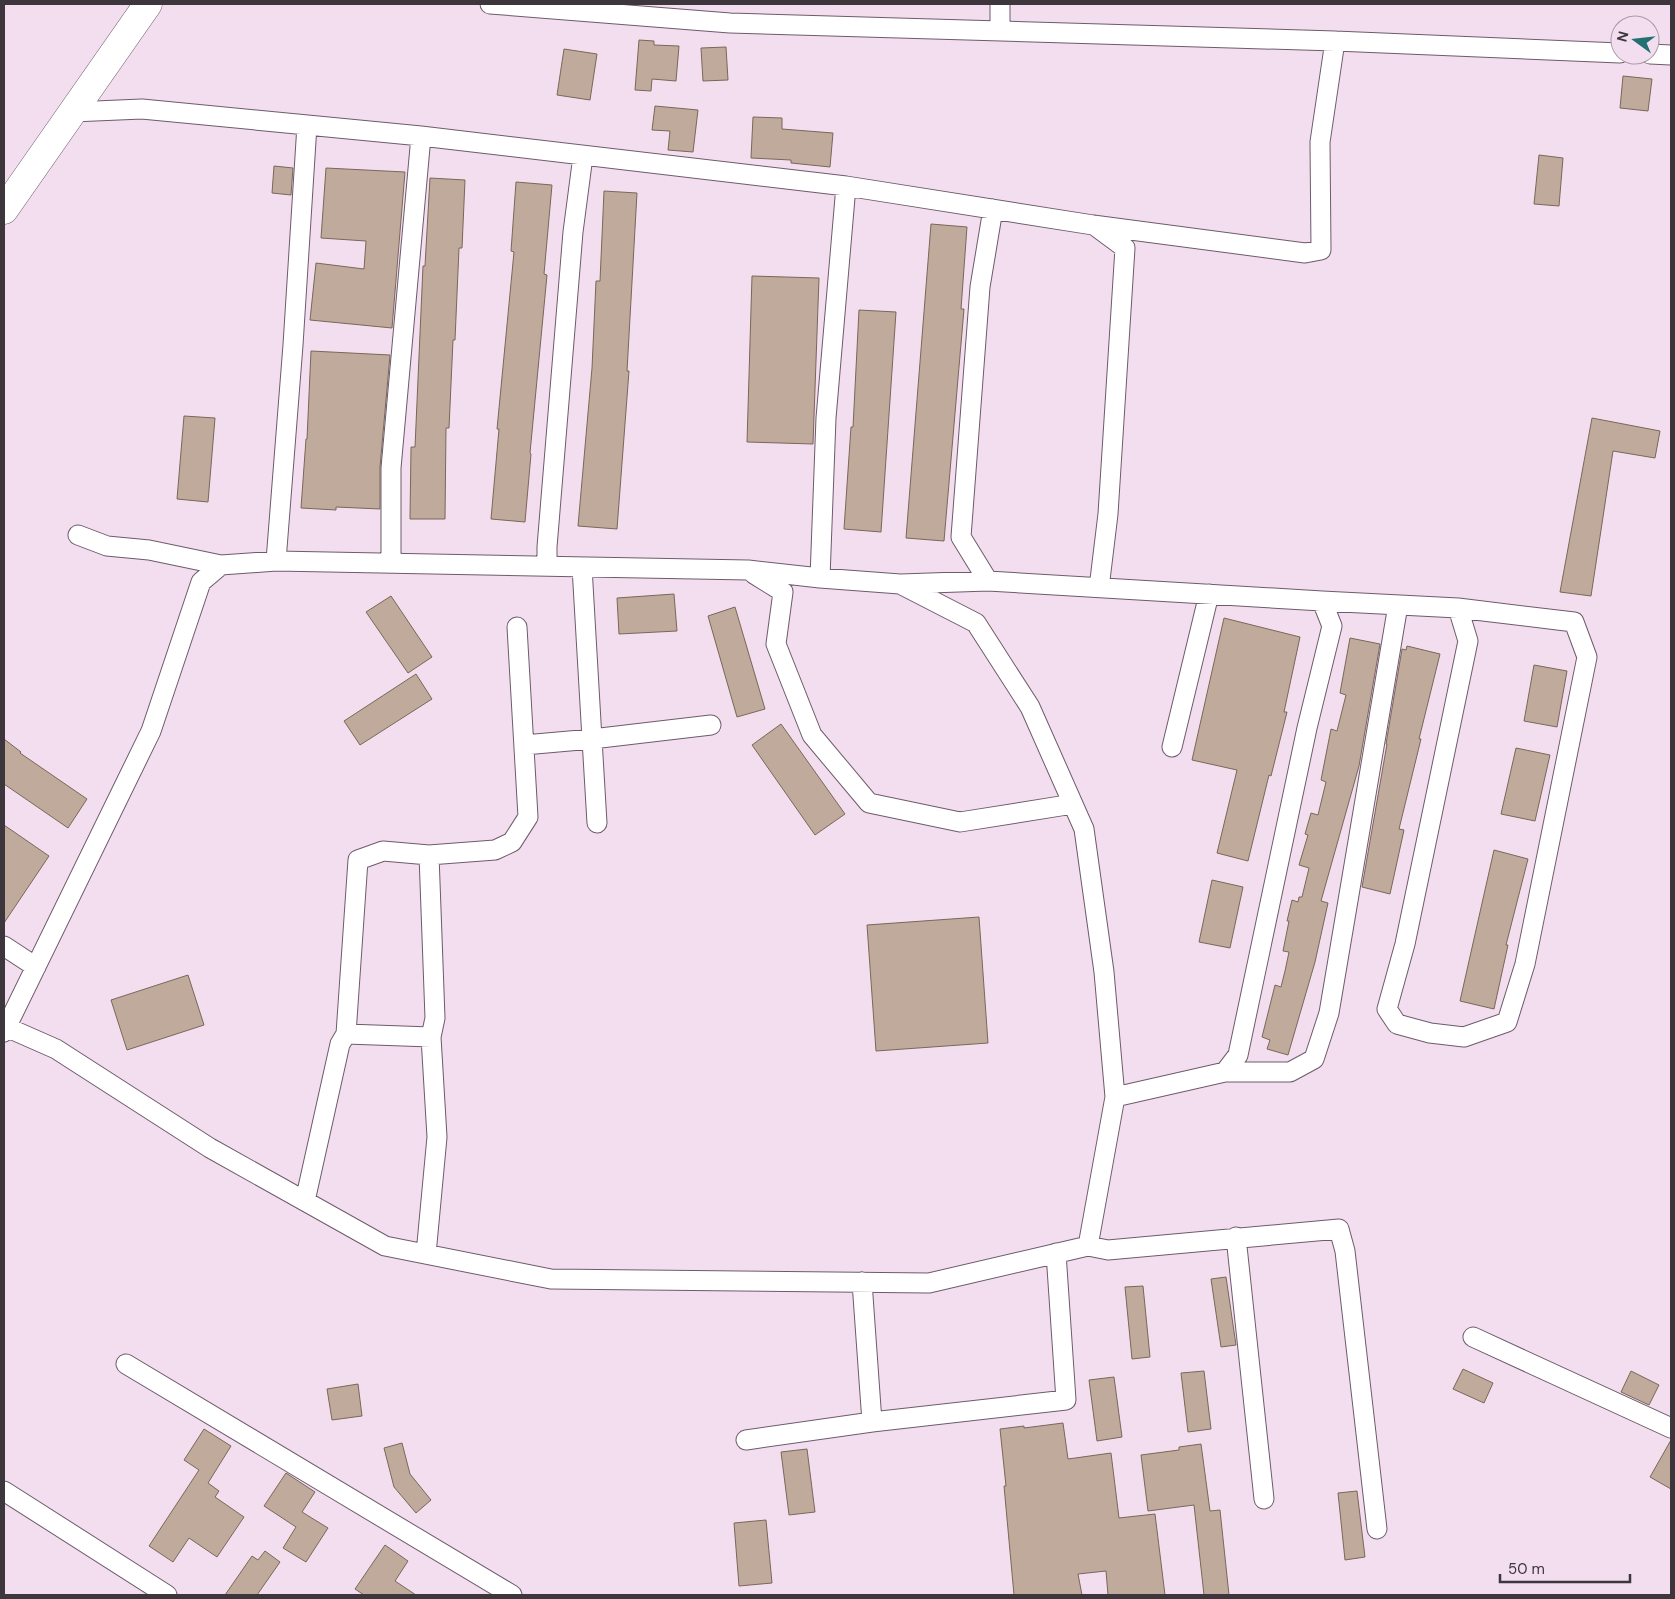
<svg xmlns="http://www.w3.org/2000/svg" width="1675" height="1599" font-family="'DM Sans',sans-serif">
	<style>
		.building { fill: #bfaa9b; stroke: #7a6759 }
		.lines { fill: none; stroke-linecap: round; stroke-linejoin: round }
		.street-casing { stroke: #6d5b6b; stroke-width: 21 }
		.highway-casing { stroke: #6d5b6b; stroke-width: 29 }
		.street { stroke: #fff; stroke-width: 19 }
		.highway { stroke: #fff; stroke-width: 28 }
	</style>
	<rect width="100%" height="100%" fill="#f3def0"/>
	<path class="building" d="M639,40l15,1v4l25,1 -3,35 -24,-2 -1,12 -16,-1z
		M726,47l2,33 -25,1 -2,-33z
		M564,49l33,5 -7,46 -33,-5z
		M1623,76l29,3 -4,32 -28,-3z
		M655,106l43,4 -5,42 -25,-2 2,-19 -18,-1z
		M753,117l29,1v11l51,4 -3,34 -39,-4v-3l-40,-2z
		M1539,155l24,3 -4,48 -25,-2z
		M274,166l19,2 -2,27 -19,-2z
		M326,168l79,4 -13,156 -82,-8 6,-57 48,6 2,-28 -45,-3z
		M430,178l35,2 -3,68h-3l-4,92h-2l-4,88h-3l-1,91h-35l1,-72h4l8,-181h2z
		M516,182l36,3 -8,89 3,1 -17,178 1,1 -6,68 -34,-3 8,-90h-2l17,-177 -3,-1z
		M604,191l33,2 -10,178h2l-12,158 -39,-3 14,-158 4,-87h4z
		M931,224l36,3 -6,82h3l-20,232 -38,-3z
		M752,276l67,2 -6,166 -66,-2z
		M859,310l37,2 -15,220 -37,-3 7,-102h2z
		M311,351l79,4 -10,112v42l-44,-2v3l-35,-2 5,-69h1z
		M184,416l31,2 -7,84 -31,-3z
		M1592,418l68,13 -5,27 -42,-7 -22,145 -31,-4z
		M674,594l3,37 -58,3 -2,-36z
		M391,596l41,61 -24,16 -42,-61z
		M735,607l30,102 -28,8 -29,-101z
		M1224,618l76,19 -16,75h3l-16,64 -2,-1 -21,86 -31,-8 20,-83 -45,-10z
		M1350,638l30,6 -21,122 -38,135 7,2 -13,59 -27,93 -21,-6 3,-9 -8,-3 13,-52 6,2 4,-16 4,-19 -6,-1 6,-30h-2l5,-21 6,2 1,-5h3l7,-29 -10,-3 9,-30 -3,-1 6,-21 7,2 8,-33 -5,-2 10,-51 6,2 9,-36 -6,-2z
		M1407,646l33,8 -21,85h2l-22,90 5,1 -14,64 -28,-7 25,-143h-1l16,-95 4,1z
		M1534,665l33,6 -10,56 -33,-6z
		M416,674l16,25 -72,46 -16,-24z
		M781,724l64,90 -30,21 -63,-90z
		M4,739l17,13 -1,1 67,46 -19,29 -64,-44z
		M1516,748l34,7 -15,66 -34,-7z
		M4,825l45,31 -45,67z
		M1494,850l34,9 -22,86h2l-14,64 -34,-8z
		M1212,880l31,7 -13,61 -31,-6z
		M979,917l9,126 -112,8 -9,-126z
		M188,975l16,50 -77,25 -16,-50z
		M1226,1277l10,68 -15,2 -10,-68z
		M1143,1286l7,71 -18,2 -7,-72z
		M1463,1369l30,14 -9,20 -31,-14z
		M1204,1371l7,58 -23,3 -7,-59z
		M1631,1371l28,14 -10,20 -28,-13z
		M1114,1377l8,60 -25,4 -8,-61z
		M358,1384l4,32 -30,4 -5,-31z
		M1063,1423l5,36 43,-6 8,65 36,-4 10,81h-57l-2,-24 -28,3 4,21h-68l-10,-109h2l-6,-57 24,-3v2z
		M204,1429l27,17 -23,37 11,8 -4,6 29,20 -27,40 -28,-19 -16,24 -24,-16 50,-76 -15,-10z
		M1671,1440v49l-21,-12z
		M402,1443l8,31 21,26 -15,13 -22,-26 -10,-39z
		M1201,1444l9,67 10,-1 9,85h-25l-10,-90 -46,6 -7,-56 38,-5v-3z
		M807,1449l8,63 -26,3 -8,-63z
		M286,1473l29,19 -13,20 26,16 -22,34 -23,-14 13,-21 -32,-21z
		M1357,1491l8,66 -20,3 -7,-67z
		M766,1520l6,63 -33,3 -5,-63z
		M385,1545l23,16 -13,20 21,14h-52l-9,-6z
		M265,1551l15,11 -23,33h-32l27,-39 6,4z"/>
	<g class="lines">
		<g class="street-casing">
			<path id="street" d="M490,4l240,19 605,18 285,12
				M1000,31v-27
				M1650,54l21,1
				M72,112l70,-3 279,27 425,50 247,39 212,28 16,-3 -1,-108 15,-101
				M1094,225l31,23 -17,266 -9,74
				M78,535l29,11 42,4 72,15
				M276,561l17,-216 14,-220
				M391,563v-95l30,-332
				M547,566v-19l26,-315 10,-76
				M582,567l10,172 119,-14
				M754,574l29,18 -7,52 36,91 57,68 91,19 113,-18
				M820,578l6,-160 20,-232
				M988,581l-27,-44 19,-250 13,-78
				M901,584l87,-3 334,20 136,7 116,14 13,35 -62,307 -18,58 -43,15 -34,-4 -33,-9 -10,-15 18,-65 63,-303 -10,-33
				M524,745l68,-6 5,84
				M1172,747l37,-153
				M429,855l66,-5 17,-8 16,-25 -11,-190
				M4,946l32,21
				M4,1032l147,-301 50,-149 20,-17 55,-4 472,9 72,8 80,6 76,39 54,84 54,122 20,143 11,125 -27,149 -159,37 -378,-4 -166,-33 -175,-98 -154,-99 -50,-22
				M346,1034l85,3
				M1225,1072h65l24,-13 15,-46 69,-408
				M1115,1097l110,-25 13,-17 69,-327 25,-102 -10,-25
				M305,1201l35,-157 6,-10 12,-174 25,-9 46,4 6,163 -4,19 6,100 -11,117
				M1236,1237l28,262
				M1088,1246l20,4 231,-21 6,22 32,278
				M862,1282l10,140
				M1473,1337l198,91
				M126,1364l386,231
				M746,1440l126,-18 194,-22 -10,-147
				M4,1491l163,104"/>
		</g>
		<g class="highway-casing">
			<path id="highway" d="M4,210l144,-206"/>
		</g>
		<use href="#street" class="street"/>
		<use href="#highway" class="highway"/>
	</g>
	<rect width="1675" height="1599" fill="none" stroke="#3e363d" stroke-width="10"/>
	<g transform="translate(1635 40) rotate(285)"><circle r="24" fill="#f3def0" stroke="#ab9ba8"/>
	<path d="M0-4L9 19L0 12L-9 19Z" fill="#246f74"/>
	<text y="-8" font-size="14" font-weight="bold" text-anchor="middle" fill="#3e363d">N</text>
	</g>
	<path d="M1500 1574v8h130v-8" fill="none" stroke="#3e363d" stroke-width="2.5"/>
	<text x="1508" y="1574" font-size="15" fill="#3e363d" stroke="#f3def0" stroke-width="4" paint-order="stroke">50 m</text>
</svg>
